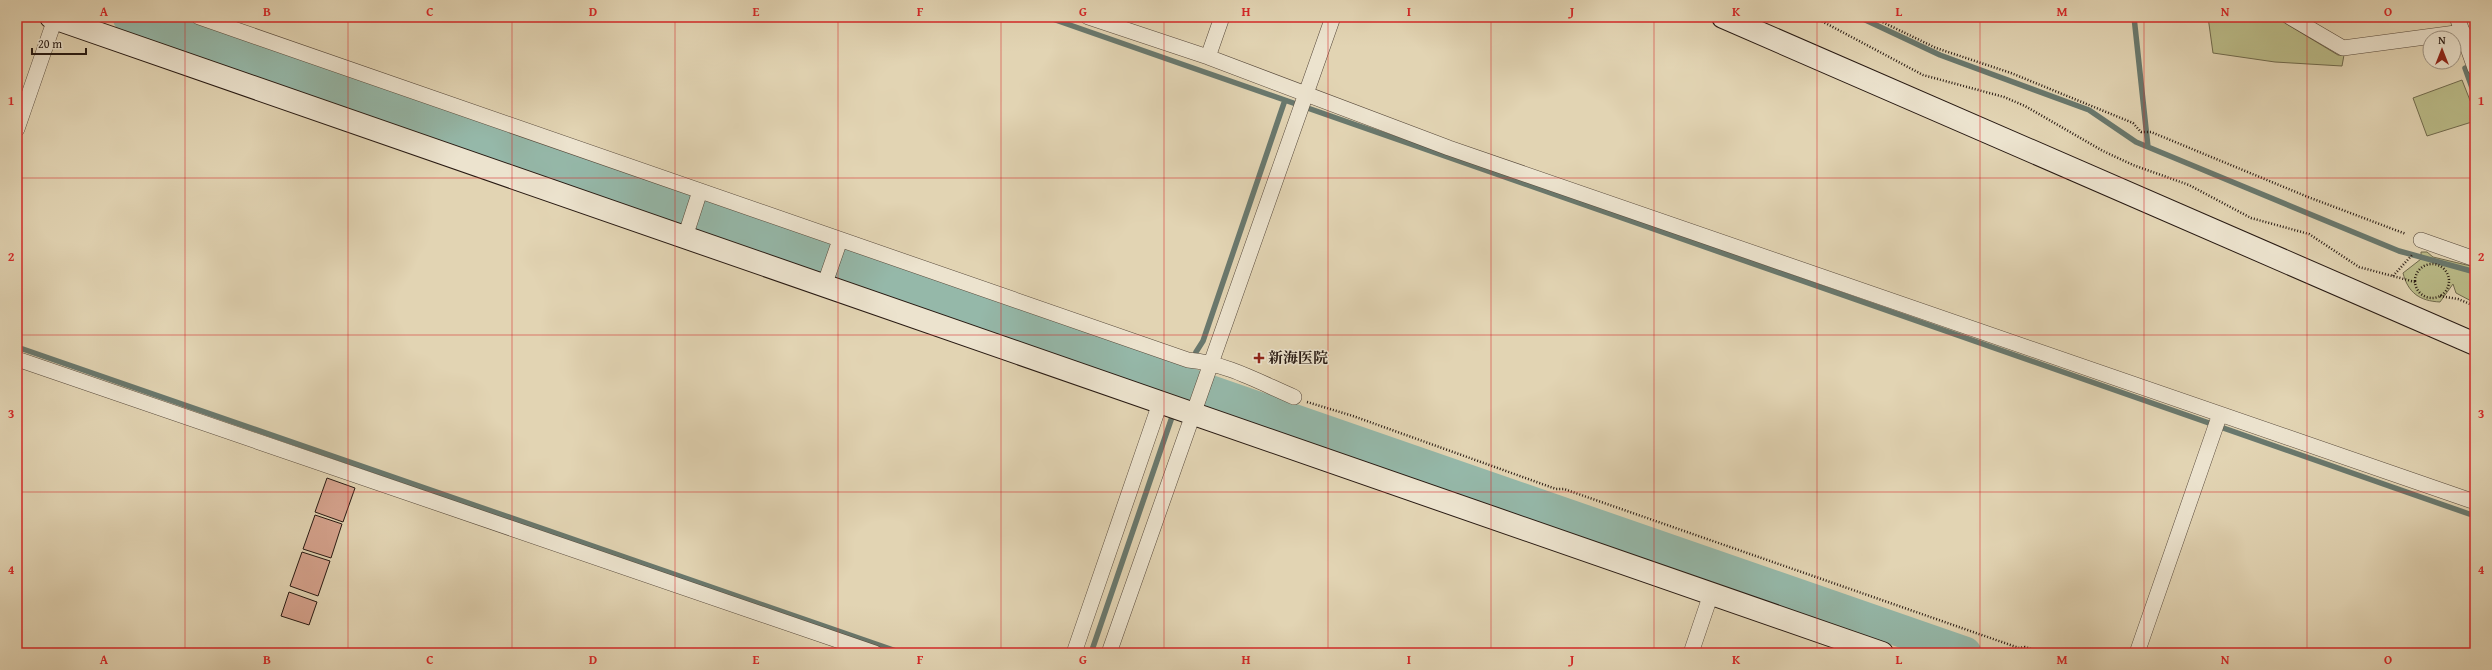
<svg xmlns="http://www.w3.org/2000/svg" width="2492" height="670" font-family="'Gentium Book Plus','Noto Serif JP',serif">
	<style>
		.green { fill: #babb88; stroke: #706a4d }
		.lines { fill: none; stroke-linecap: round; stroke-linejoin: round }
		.stream { stroke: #69786d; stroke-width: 5.5 }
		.river { stroke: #95b8a9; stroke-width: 33 }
		.building { fill: #d6a38e; stroke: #271912 }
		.street-casing { stroke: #56483a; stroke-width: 16 }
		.secondary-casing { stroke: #271912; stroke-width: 24 }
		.path { stroke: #271912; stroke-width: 2.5; stroke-dasharray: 1 2; stroke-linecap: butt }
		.street { stroke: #ece3ce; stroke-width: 15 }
		.secondary { stroke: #ece3ce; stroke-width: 22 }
		.grid { fill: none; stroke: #d62828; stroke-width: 1; stroke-opacity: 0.55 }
		.poi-dot { fill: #8f2418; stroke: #ece3ce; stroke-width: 1.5 }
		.labels { text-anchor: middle; stroke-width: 3; stroke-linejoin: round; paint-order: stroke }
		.poi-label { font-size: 15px; font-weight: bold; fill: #271912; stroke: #ece3ce; text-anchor: start }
		.neatline { fill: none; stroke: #d62828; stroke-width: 1.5 }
		.grid-label { font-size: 13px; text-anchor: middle; font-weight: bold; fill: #d62828 }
	</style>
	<rect width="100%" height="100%" fill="#e2d4b3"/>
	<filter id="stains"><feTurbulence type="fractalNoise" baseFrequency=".005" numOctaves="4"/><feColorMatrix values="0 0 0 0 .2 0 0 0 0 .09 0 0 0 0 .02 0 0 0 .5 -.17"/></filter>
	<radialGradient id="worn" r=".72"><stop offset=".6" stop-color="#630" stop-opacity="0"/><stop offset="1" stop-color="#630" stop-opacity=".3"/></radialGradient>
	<path class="green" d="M2208,17h67l63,38h6l-2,11 -67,-4 -62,-9z
		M2462,80l13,33v8l-48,15 -14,-38z
		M2421,252h6l6,5 42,10v36l-19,-10 -3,-9 -13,18c-20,-1 -32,-9 -37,-29l18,-14z"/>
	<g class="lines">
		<path class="stream" d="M1047,17l1428,499
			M1859,17l81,38 149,55 47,32 12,5 251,104 76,21
			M2134,17l14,130
			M2465,68l10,28
			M17,347l885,306
			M1196,352l7,-11 82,-241
			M1185,382l5,-13
			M1177,390l4,-9
			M1091,653l81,-236"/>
		<path class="river" d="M129,17l1836,636"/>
	</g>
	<path class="building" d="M327,478l28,10 -12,34 -28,-10z
		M315,515l27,9 -11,34 -28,-9z
		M302,552l28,9 -12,35 -28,-10z
		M289,592l28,10 -8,23 -28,-9z"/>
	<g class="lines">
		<g class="street-casing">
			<path id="street" d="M199,17l989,343c38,3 71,22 106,37
				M1088,17l120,40 241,91 1026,354
				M2290,17l53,31 120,-16
				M2457,17l18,51
				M1208,57l14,-40
				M17,129l38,-110
				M685,237l15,-46
				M2421,240l54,19
				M824,286l16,-46
				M17,359l858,294
				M1074,653l86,-250
				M1109,653l224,-636
				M1691,653l20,-59
				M2137,653l83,-239"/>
		</g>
		<g class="secondary-casing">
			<path id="secondary" d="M51,17l1831,636
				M1723,17l752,327"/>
		</g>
		<path class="path" d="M1814,17l109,58 81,22 21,9 78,45 30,14 56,20 62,33 58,16 50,33 56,15
			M1872,17l64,31 75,25 122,50 8,9h10l157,65 98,37
			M2415 281a17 17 0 1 1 34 0a17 17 0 1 1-34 0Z
			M2393,276l20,-22
			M2440,296l18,3 17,7
			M1307,402l46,14 203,73h8l455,159 6,-1 17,6"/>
		<use href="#street" class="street"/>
		<use href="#secondary" class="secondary"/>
	</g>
	<path class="grid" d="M185,17v636M348,17v636M512,17v636M675,17v636M838,17v636M1001,17v636M1164,17v636M1328,17v636M1491,17v636M1654,17v636M1817,17v636M1980,17v636M2144,17v636M2307,17v636M17,178h2458M17,335h2458M17,492h2458"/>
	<path class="poi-dot" d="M1257 352h4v4h4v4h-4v4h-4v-4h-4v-4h4z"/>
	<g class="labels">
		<g class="poi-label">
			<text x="1268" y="363">新海医院</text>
		</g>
	</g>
	<rect width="2492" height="670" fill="none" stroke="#e2d4b3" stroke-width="44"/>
	<g transform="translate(2442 50)"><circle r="19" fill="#ece3ce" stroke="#9d9283"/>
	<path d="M0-3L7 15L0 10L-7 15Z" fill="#8f2418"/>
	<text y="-6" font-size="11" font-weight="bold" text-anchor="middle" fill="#271912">N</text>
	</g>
	<path d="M32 48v6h54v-6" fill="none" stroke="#271912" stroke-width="2"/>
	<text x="38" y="48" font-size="12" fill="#271912" stroke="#ece3ce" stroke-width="3" paint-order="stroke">20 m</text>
	<rect x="22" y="22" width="2448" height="626" class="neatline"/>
	<g class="grid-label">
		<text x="104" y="16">A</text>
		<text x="267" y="16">B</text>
		<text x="430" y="16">C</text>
		<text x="593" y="16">D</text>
		<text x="756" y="16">E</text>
		<text x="920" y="16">F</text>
		<text x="1083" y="16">G</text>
		<text x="1246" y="16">H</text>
		<text x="1409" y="16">I</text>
		<text x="1572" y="16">J</text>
		<text x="1736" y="16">K</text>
		<text x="1899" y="16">L</text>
		<text x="2062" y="16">M</text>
		<text x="2225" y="16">N</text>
		<text x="2388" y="16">O</text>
		<text x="11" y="105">1</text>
		<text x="2481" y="105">1</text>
		<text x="11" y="261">2</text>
		<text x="2481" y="261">2</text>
		<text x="11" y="418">3</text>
		<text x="2481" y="418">3</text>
		<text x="11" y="574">4</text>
		<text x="2481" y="574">4</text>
		<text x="104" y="664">A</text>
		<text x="267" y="664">B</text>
		<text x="430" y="664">C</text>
		<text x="593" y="664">D</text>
		<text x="756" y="664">E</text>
		<text x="920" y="664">F</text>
		<text x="1083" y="664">G</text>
		<text x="1246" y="664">H</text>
		<text x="1409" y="664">I</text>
		<text x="1572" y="664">J</text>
		<text x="1736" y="664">K</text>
		<text x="1899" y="664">L</text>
		<text x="2062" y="664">M</text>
		<text x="2225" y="664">N</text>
		<text x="2388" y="664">O</text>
	</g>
	<rect width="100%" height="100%" filter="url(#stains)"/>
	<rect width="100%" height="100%" fill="url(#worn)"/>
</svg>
